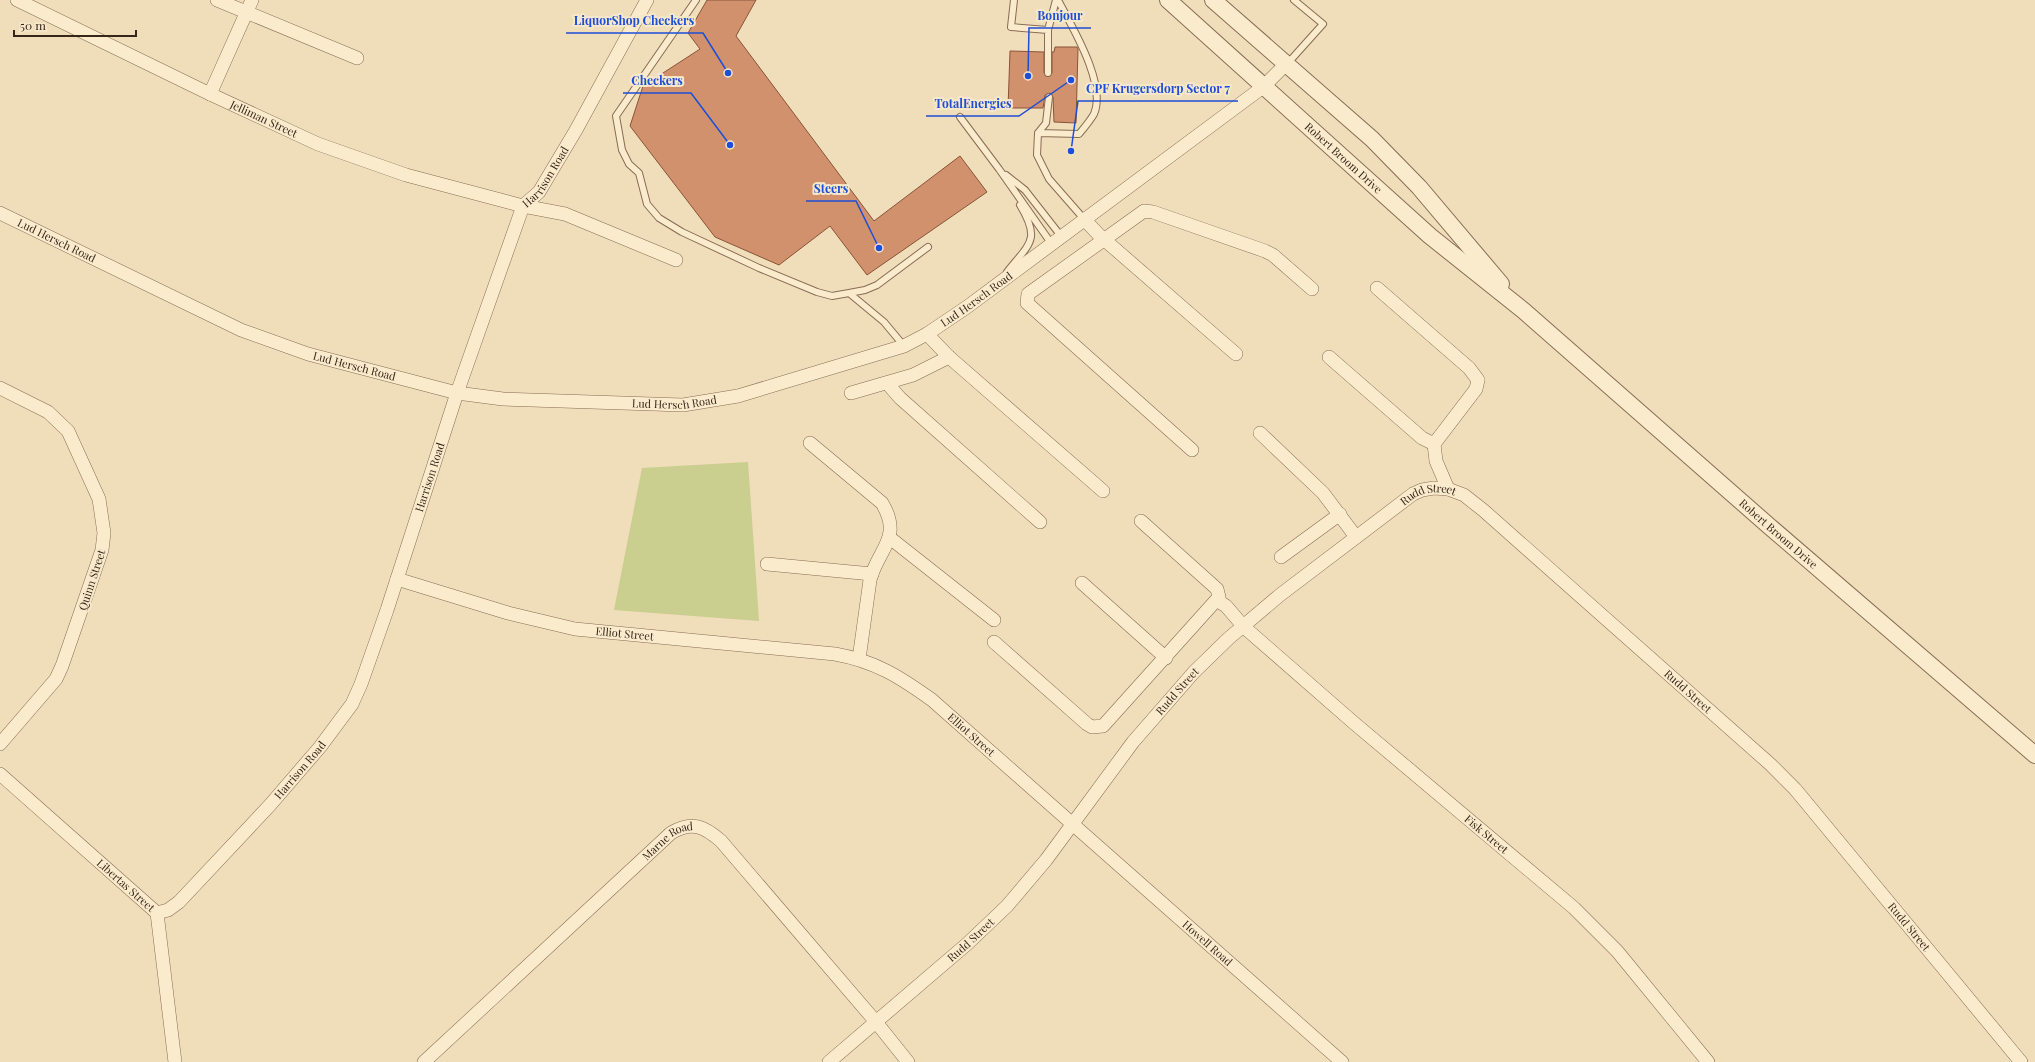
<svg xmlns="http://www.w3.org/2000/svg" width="2035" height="1062" font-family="'Playfair Display',serif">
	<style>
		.green { fill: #cace8e }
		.building { fill: #d1916d; stroke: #885438 }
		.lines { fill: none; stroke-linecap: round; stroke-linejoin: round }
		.service-casing { stroke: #886c54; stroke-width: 8 }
		.minor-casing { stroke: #886c54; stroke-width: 14 }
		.tertiary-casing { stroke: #886c54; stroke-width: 18 }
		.service { stroke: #fbebcd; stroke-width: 6 }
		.minor { stroke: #fbebcd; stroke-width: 13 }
		.tertiary { stroke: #fbebcd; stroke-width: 16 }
		.labels { text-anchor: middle; stroke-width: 4; stroke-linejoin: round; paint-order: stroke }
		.street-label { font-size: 11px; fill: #36261a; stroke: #f7e8ca }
		.leader { fill: none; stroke: #1d4ed8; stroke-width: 1.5 }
		.callout-dot { fill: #1d4ed8; stroke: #f7e8ca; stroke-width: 1.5 }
		.callout-label { font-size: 12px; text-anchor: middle; font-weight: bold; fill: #1d4ed8; stroke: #f7e8ca; stroke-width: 4; stroke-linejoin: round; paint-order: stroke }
	</style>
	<rect width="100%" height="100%" fill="#f0ddba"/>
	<path class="green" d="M748,462l11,159 -145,-11 28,-142z"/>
	<path class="building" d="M707,0h49l-20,36 138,185 86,-65 27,36 -120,83 -37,-49 -51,39 -64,-28 -85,-111 13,-40 57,-37 -12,-16z
		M1055,47h22l1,2 -2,74 -22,-1 -1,-25 -3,-4 -5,2 -2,13h-35l2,-57 34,1v21l4,4 4,-4v-21h2z"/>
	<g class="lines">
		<g class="service-casing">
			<path id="service" d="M696,0l-80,116 6,34 7,14 10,9 8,31 12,14 23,14 77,36 58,24 15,4 17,-3 35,29 20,24
				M1014,0l-3,27 37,3
				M1288,63l35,-39 -29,-24
				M1048,73v-43l8,-30
				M1049,97l-3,26 -8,10 -1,22 12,24 35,40
				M960,117l39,52 52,74
				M1038,133l41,1c5,-6 11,-13 15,-20 13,-30 -22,-87 -36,-114
				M1006,175l19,15 36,46
				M1007,272c23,-29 34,-32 13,-67
				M849,293l16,-3 12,-5 51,-38"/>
		</g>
		<g class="minor-casing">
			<g id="minor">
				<path id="s1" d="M17,0l193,94 108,50 88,31 117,31 42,8 111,46"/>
				<path d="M217,0l140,58"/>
				<path d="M210,94l42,-94"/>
				<path id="s2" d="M0,213l241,117 67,24 149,39 46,6 180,6 55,-9 166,-50 23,-12 40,-27 296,-220 22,-22"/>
				<path d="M1084,219l15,16 137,119"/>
				<path d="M1377,288l92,80 9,12 -2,9 -42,55 2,17 12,28"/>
				<path d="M927,334l22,23 154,134"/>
				<path d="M1329,357l93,81 12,6"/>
				<path d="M887,383l13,15 140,124"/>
				<path d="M0,388l48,24 20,19 31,68 5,34 -2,17 -40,116 -6,13 -56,65"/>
				<path d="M851,393l62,-18 36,-18"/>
				<path d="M1260,433l63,60 33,44"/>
				<path d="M810,443l72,60c21,35 -4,46 -12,77l-11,79"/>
				<path d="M1192,450l-165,-147 1,-9 116,-83 9,1 112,39 8,4 39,34"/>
				<path d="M890,538l104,82"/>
				<path d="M1281,557l59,-43"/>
				<path d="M767,564l105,10"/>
				<path id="s3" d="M397,579l111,34 67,16 260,25c40,7 65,23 97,46l410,362"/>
				<path d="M1082,583l84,75"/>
				<path id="s4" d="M1218,601l8,5 18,21 110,96 220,185 43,43 91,111"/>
				<path d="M994,642l93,82 5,3 11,-1 116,-129 -2,-8 -76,-68"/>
				<path id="s5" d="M0,774l157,139 18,149"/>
				<path id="s6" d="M157,913l11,-3 11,-8 91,-97 50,-58 32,-43 9,-20 26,-74 70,-217 66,-187 16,-14 37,-62 71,-130"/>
				<path id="s7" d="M424,1062l247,-229c21,-13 34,-6 50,8l155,181 32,40"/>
				<path id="s8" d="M829,1062l138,-118 40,-38 39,-46 87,-118 61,-70 35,-34 51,-43 133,-101 9,-4 12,-2 14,1 16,6 19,15 287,254 25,25 226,273"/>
			</g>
		</g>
		<g class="tertiary-casing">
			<g id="tertiary">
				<path id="s9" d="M1168,0l262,236 94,75 245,215 266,229"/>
				<path d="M1213,0l159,139 47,48 82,97"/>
			</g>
		</g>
		<use href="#service" class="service"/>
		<use href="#minor" class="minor"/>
		<use href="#tertiary" class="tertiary"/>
	</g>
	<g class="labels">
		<g class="street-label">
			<text dy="4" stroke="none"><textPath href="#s1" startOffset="274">Jelliman Street</textPath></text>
			<text dy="4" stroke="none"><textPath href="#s9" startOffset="236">Robert Broom Drive</textPath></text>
			<text dy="4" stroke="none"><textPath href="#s6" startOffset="852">Harrison Road</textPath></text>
			<text dy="4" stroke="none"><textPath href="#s2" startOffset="63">Lud Hersch Road</textPath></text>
			<text dy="4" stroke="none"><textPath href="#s2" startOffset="1035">Lud Hersch Road</textPath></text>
			<text dy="4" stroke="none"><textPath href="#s2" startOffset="387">Lud Hersch Road</textPath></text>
			<text dy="4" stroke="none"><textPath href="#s2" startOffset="711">Lud Hersch Road</textPath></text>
			<text dy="4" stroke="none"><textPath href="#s6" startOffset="528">Harrison Road</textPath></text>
			<text dy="4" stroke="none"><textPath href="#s8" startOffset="834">Rudd Street</textPath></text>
			<text dy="4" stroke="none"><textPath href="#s9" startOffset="811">Robert Broom Drive</textPath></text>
			<text transform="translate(92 580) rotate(-72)" y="4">Quinn Street</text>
			<text dy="4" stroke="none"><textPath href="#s3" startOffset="235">Elliot Street</textPath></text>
			<text dy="4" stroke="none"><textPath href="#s8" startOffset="511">Rudd Street</textPath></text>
			<text dy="4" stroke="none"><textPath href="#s8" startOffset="1170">Rudd Street</textPath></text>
			<text dy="4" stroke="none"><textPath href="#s3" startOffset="607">Elliot Street</textPath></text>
			<text dy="4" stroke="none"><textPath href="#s6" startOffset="204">Harrison Road</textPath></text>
			<text dy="4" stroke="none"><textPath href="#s4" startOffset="356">Fisk Street</textPath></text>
			<text dy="4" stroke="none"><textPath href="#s7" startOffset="330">Marne Road</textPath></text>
			<text dy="4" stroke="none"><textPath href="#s5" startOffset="168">Libertas Street</textPath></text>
			<text dy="4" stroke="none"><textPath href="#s8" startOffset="1494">Rudd Street</textPath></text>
			<text dy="4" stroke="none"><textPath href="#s8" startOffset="187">Rudd Street</textPath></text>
			<text dy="4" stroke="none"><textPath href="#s3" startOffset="922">Howell Road</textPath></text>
		</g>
	</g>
	<path class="leader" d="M1028 76L1029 28H1091M728 73L703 33H566M730 145L691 93H623M1071 151L1078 101H1238M1071 80L1019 116H926M879 248L856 201H806"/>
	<g class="callout-dot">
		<circle cx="1028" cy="76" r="4"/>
		<circle cx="728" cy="73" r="4"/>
		<circle cx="730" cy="145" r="4"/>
		<circle cx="1071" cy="151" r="4"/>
		<circle cx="1071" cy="80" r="4"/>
		<circle cx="879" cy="248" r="4"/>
	</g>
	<g class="callout-label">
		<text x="1060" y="20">Bonjour</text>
		<text x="634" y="25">LiquorShop Checkers</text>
		<text x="657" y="85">Checkers</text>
		<text x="1158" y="93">CPF Krugersdorp Sector 7</text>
		<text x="973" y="108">TotalEnergies</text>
		<text x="831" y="193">Steers</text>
	</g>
	<path d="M14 30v6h122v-6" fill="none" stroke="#36261a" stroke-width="2"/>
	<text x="20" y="30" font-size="12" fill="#36261a" stroke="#f7e8ca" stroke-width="3" paint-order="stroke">50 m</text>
</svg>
